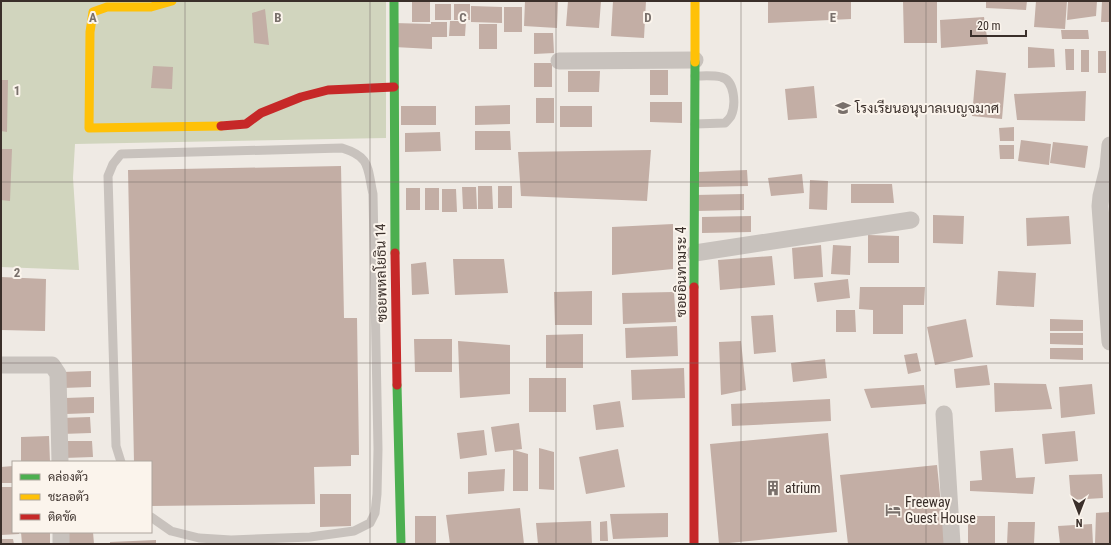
<svg xmlns="http://www.w3.org/2000/svg" width="1111" height="545" font-family="'Roboto Condensed',Sarabun,sans-serif">
	<style>
		.green { fill: #d1d5be }
		.building { fill: #c3aea5 }
		.lines { fill: none; stroke-linecap: round; stroke-linejoin: round }
		.lane { stroke: #c8c2bd; stroke-width: 9 }
		.street { stroke: #c8c2bd; stroke-width: 17 }
		.fast { stroke: #4caf50; stroke-width: 9 }
		.slow { stroke: #ffc107; stroke-width: 9 }
		.jam { stroke: #c62828; stroke-width: 9 }
		.grid { fill: none; stroke: #79706b; stroke-width: 1; stroke-opacity: 0.55 }
		.labels { text-anchor: middle; stroke-width: 4; stroke-linejoin: round; paint-order: stroke }
		.poi-label { font-size: 14px; fill: #3a2f2a; stroke: #fbf4ec; text-anchor: start }
		.street-label { font-size: 14px; fill: #3a2f2a; stroke: #fbf4ec }
		.grid-label { font-size: 13px; text-anchor: middle; font-weight: bold; fill: #79706b; stroke: #fbf4ec; stroke-width: 4; stroke-linejoin: round; paint-order: stroke }
	</style>
	<rect width="100%" height="100%" fill="#efeae4"/>
	<path class="green" d="M1,1h385v137l-311,6 -2,34 6,92 -78,-3z"/>
	<path class="building" d="M412,1h18v21h-18z
		M525,1h33l-1,27 -33,-2z
		M568,1h33l-2,27 -33,-2z
		M613,1h33l-2,37 -33,-2z
		M768,1h83v18l-83,4z
		M903,1h34v42h-33z
		M986,1h41l-1,9 -40,-2z
		M1036,1h31l-2,28 -31,-2z
		M1068,1h29l-1,15 -29,4z
		M1102,1h8v21h-9z
		M435,4h16v16h-16z
		M454,4h16v16h-16z
		M471,6l31,1v16l-31,-1z
		M504,7h18v25h-18z
		M265,9l4,36 -15,-2 -2,-30z
		M984,17l4,27 -47,4 -1,-28z
		M450,21h16l-1,15h-16z
		M431,22h16v15h-15v12l-38,-2v-24l37,1z
		M479,24h18v25h-18z
		M1061,30h27l1,9h-27z
		M534,33h19l1,20 -20,1z
		M1028,47l26,2 1,18 -27,1z
		M1065,49h9v21h-8z
		M1081,50h8v22h-8z
		M1098,51h8v22h-8z
		M534,63h18v24h-18z
		M153,66l20,1 -1,22 -21,-1z
		M650,70h18v25h-18z
		M976,70l30,3 -4,46 -30,-3z
		M568,71h32l-1,21h-31z
		M1,80h7l-1,52 -6,-1z
		M814,86l3,32 -29,2 -3,-31z
		M1086,91l-1,30 -68,-1 -3,-26z
		M536,98h18v25h-18z
		M650,102h32v21l-32,-1z
		M510,105v19l-35,1v-19z
		M401,106h35v19h-35z
		M560,106h32v21h-32z
		M1014,127v14h-14l-1,-13z
		M475,131h35l1,19h-36z
		M440,132l1,19 -36,1v-19z
		M1021,140l30,4 -2,21 -31,-4z
		M1053,142l35,4 -3,22 -35,-5z
		M999,145h15v14h-14z
		M1,149h11l-2,52 -9,-1z
		M651,150l-4,51 -126,-5 -3,-44z
		M341,166l3,152h13l2,137h-8v11l-37,1 1,37 -164,2v-44h-17l-6,-292z
		M747,170l1,16 -50,1v-15z
		M802,174l2,19 -33,3 -3,-18z
		M810,180l18,1 -1,29 -18,-1z
		M851,184h41l2,19h-43z
		M478,186h14l1,23h-15z
		M498,186h14v22h-14z
		M462,187h14l1,22h-14z
		M406,188h14v22h-14z
		M425,188h14v22h-14z
		M442,189h14l1,23h-15z
		M744,194v16l-49,1v-16z
		M933,215l31,1 -1,28 -30,-1z
		M751,216v16l-49,1v-16z
		M1069,216l2,28 -44,2 -1,-28z
		M673,224v45l-61,6v-48z
		M868,235l31,1v27h-31z
		M821,245l2,32 -29,2 -2,-31z
		M833,245l18,1 -1,29 -19,-1z
		M772,256l3,29 -55,5 -2,-30z
		M453,259h51l4,34 -53,2z
		M426,262l3,32 -17,1 -1,-31z
		M998,271l38,2 -2,34 -38,-2z
		M1,277l45,2 -1,52 -44,-1z
		M848,279l2,19 -33,4 -3,-19z
		M860,287h65l-1,18h-21v29h-30v-24l-14,-1z
		M592,291v34h-37l-1,-33z
		M674,292l2,30 -53,2 -1,-31z
		M836,310h19l1,22h-20z
		M773,315l3,37 -22,2 -3,-38z
		M966,319l7,38 -38,8 -8,-38z
		M1050,319l33,1v11h-33z
		M677,326l1,30 -52,2 -1,-30z
		M1050,333h33v12l-33,-1z
		M583,334v34h-37v-33z
		M414,339h38v33h-37z
		M458,341l52,4v49l-50,4z
		M741,341l5,49 -25,5 -2,-53z
		M1050,348h33v12l-33,-1z
		M917,353l4,18 -13,3 -4,-19z
		M825,359l2,19 -34,4 -2,-19z
		M987,365l3,20 -34,3 -2,-19z
		M684,368l1,30 -53,2 -1,-30z
		M91,371v16l-28,1 -1,-16z
		M529,378h37v34h-37z
		M994,383l52,1 6,25 -57,3z
		M1092,384l3,30 -34,4 -2,-31z
		M924,385l2,19 -55,4 -7,-19z
		M94,397v16l-28,1 -1,-16z
		M830,399l1,22 -99,5 -1,-22z
		M620,401l4,26 -28,3 -3,-25z
		M90,417l1,16 -29,1 -1,-16z
		M519,423l3,26 -8,1 14,4v37h-15v-41l-18,2 -4,-25z
		M484,430l3,25 -27,4 -3,-26z
		M1075,431l3,30 -33,3 -3,-30z
		M828,433l9,99 -118,12 -9,-100z
		M49,436l1,26h-29v-25z
		M63,441h29l1,16 -29,1z
		M539,448l15,4v38l-15,-1z
		M1013,448l3,30 19,-1 -2,17 -63,-3v-10l12,-1 -2,-29z
		M618,449l7,38 -39,7 -7,-37z
		M937,465l8,79h-97l-8,-69z
		M13,466v17h-12v-16z
		M505,469l-1,22 -36,3v-22z
		M1102,474l1,24 -32,2 -2,-25z
		M1,487h12v45h6v2l-18,1z
		M320,494h31v32l-31,1z
		M520,508l4,36h-74l-4,-29z
		M1110,512v32h-15l1,-31z
		M668,513v24l-55,2 -3,-25z
		M415,516h21v28h-21z
		M968,516h27v28h-27z
		M591,521l1,23h-54l-2,-21z
		M607,521l1,20h-8v-19z
		M1008,522h27l-1,22h-27z
		M1092,524l1,20h-33l-2,-18z
		M21,532h29v12h-28z
		M65,532h28l1,12h-29z
		M1,539h12l1,5h-13z
		M156,540v4h-46v-2z"/>
	<g class="lines">
		<path class="lane" d="M695,76c8,0 18,-1 26,1 14,3 15,28 10,39 -1,2 -4,5 -6,7l-30,1
			M121,462l-5,-16 -8,-270 5,-12 8,-10 221,-6c29,9 25,19 31,46l5,255 -1,45 -2,19 -5,10 -16,8 -44,6 -79,3 -32,-2 -28,-7 -20,-14"/>
		<path class="street" d="M559,61l136,-1
			M1110,145l-2,23 -7,28 -1,10 10,136
			M695,253l216,-33
			M1,365h51l6,9 2,88
			M944,414l8,130
			M61,532v12"/>
		<path class="fast" d="M394,1l1,252
			M694,287l1,-225
			M397,385l4,159"/>
		<path class="slow" d="M172,1l-21,6h-44l-14,5 -3,20 -1,96 132,-2
			M695,62v-61"/>
		<path class="jam" d="M221,126l25,-2 15,-11 40,-16 27,-7 66,-3
			M395,253l2,132
			M694,544v-257"/>
	</g>
	<path class="grid" d="M185,1v543M370,1v543M556,1v543M741,1v543M926,1v543M1,182h1109M1,363h1109"/>
	<defs>
		<g id="school-bare" transform="scale(1.2)"><path d="M0-5L7-2L0 1L-7-2ZM-4 1L0 2.5L4 1V4Q0 6-4 4Z" fill="#79706b" stroke="#fbf4ec" stroke-width="2.5" paint-order="stroke"/></g>
		<g id="building-bare" transform="scale(1.2)"><path d="M-4-6H4V6H1V3H-1V6H-4ZM-2.5-4.3h1.7v1.8h-1.7ZM.8-4.3h1.7v1.8H.8ZM-2.5-1h1.7V.8h-1.7ZM.8-1h1.7V.8H.8Z" fill="#79706b" stroke="#fbf4ec" stroke-width="2.5" paint-order="stroke"/></g>
		<g id="hotel-bare" transform="scale(1.2)"><path d="M-6-4.5h1.5V1H6V5H4.5V3h-9V5H-6ZM-4 0a1.8 1.8 0 1 1 3.6 0ZM.5 0V-2.5h3Q6-2.5 6 0Z" fill="#79706b" stroke="#fbf4ec" stroke-width="2.5" paint-order="stroke"/></g>
	</defs>
	<g fill-rule="evenodd">
		<use href="#school-bare" x="843" y="108"/>
		<use href="#building-bare" x="773" y="488"/>
		<use href="#hotel-bare" x="893" y="510"/>
	</g>
	<g class="labels">
		<g class="poi-label">
			<text x="855" y="113">โรงเรียนอนุบาลเบญจมาศ</text>
			<text x="785" y="493">atrium</text>
			<text x="905" y="507">Freeway<tspan x="905" dy="16">Guest House</tspan></text>
		</g>
		<g class="street-label">
			<text transform="translate(681 272) rotate(-90)" y="5">ซอยอินทามระ 4</text>
			<text transform="translate(381 273) rotate(-91)" y="5">ซอยพหลโยธิน 14</text>
		</g>
	</g>
	<g class="grid-label">
		<text x="93" y="22">A</text>
		<text x="278" y="22">B</text>
		<text x="463" y="22">C</text>
		<text x="648" y="22">D</text>
		<text x="833" y="22">E</text>
		<text x="17" y="95">1</text>
		<text x="17" y="277">2</text>
	</g>
	<rect width="1111" height="545" fill="none" stroke="#3a2f2a" stroke-width="4"/>
	<rect x="12" y="461" width="140" height="72" fill="#fbf4ec" stroke="#aea59e"/>
	<rect x="20" y="474" width="20" height="6" fill="#4caf50" stroke="#aea59e"/>
	<text x="48" y="481" font-size="12" fill="#3a2f2a">คล่องตัว</text>
	<rect x="20" y="494" width="20" height="6" fill="#ffc107" stroke="#aea59e"/>
	<text x="48" y="501" font-size="12" fill="#3a2f2a">ชะลอตัว</text>
	<rect x="20" y="514" width="20" height="6" fill="#c62828" stroke="#aea59e"/>
	<text x="48" y="521" font-size="12" fill="#3a2f2a">ติดขัด</text>
	<g transform="translate(1079 513) rotate(180)" stroke="#fbf4ec" stroke-width="3" paint-order="stroke">
	<path d="M0-3L7 15L0 10L-7 15Z" fill="#3a2f2a"/>
	<text y="-6" font-size="11" font-weight="bold" text-anchor="middle" fill="#3a2f2a">N</text>
	</g>
	<path d="M971 30v6h55v-6" fill="none" stroke="#3a2f2a" stroke-width="2"/>
	<text x="977" y="30" font-size="12" fill="#3a2f2a" stroke="#fbf4ec" stroke-width="3" paint-order="stroke">20 m</text>
</svg>
